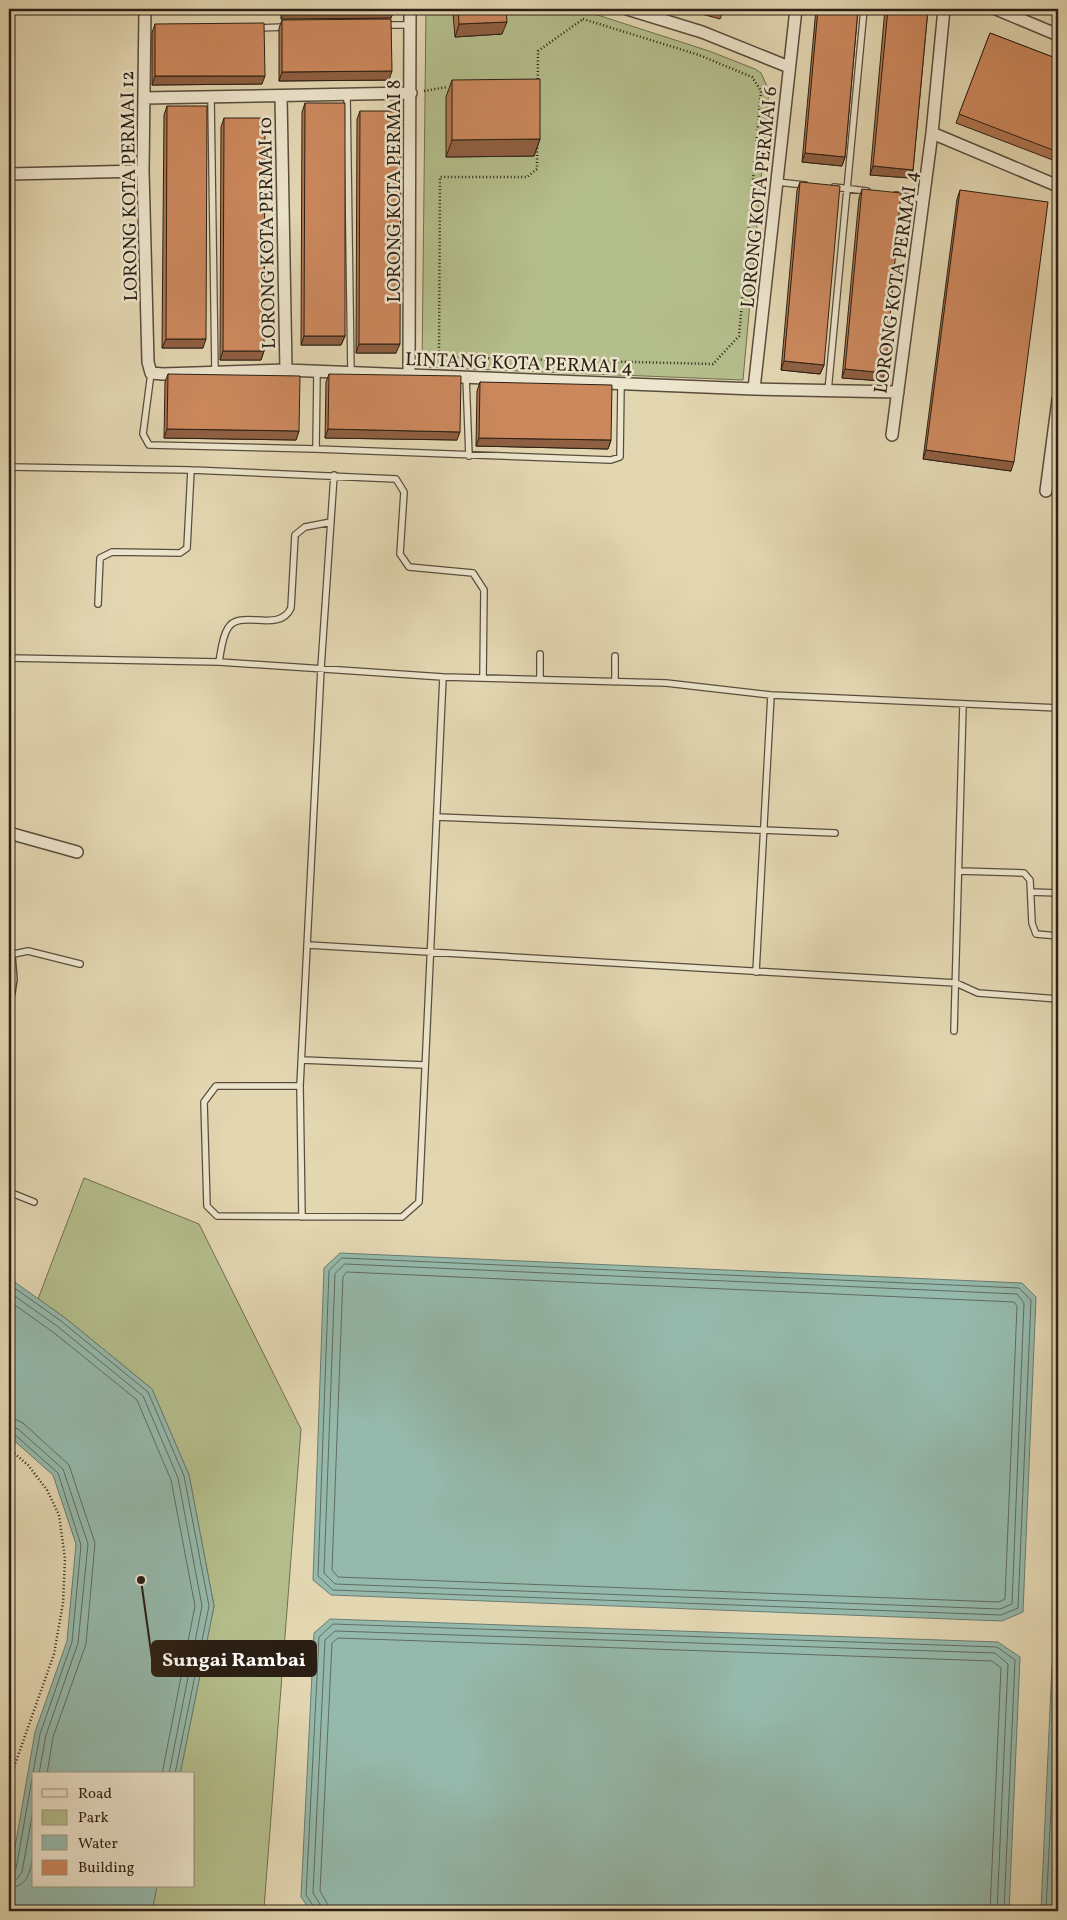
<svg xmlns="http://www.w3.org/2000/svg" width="1067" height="1920" font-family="Vollkorn,serif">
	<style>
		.green { fill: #b4be8c; stroke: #706e50 }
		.water { fill: #95baad; stroke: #6b7c70 }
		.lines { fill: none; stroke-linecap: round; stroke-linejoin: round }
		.shore { stroke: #606c60; stroke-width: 1 }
		.lane-casing { stroke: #594d3c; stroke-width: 8 }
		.street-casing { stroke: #594d3c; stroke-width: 14 }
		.path { stroke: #2b1f14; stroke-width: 2.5; stroke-dasharray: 1 2.5; stroke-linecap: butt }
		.lane { stroke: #ede5cd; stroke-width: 5.5 }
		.street { stroke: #ede5cd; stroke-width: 11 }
		.wall { fill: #af7550; stroke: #2b1f14 }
		.shaded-wall { fill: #8f5f41; stroke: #2b1f14 }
		.building { fill: #cc885d; stroke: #2b1f14 }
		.labels { text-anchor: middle; stroke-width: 5; stroke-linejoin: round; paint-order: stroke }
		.street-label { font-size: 19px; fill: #2b1f14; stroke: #ede5cd }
		.leader { fill: none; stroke: #2b1f14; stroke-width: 2 }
		.callout-dot { fill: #2b1f14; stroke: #ede5cd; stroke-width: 2 }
		.callout { fill: #2b1f14; stroke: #2b1f14; stroke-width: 2 }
		.callout-label { font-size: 20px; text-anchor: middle; font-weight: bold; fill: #fff }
	</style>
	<rect width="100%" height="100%" fill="#e3d7b2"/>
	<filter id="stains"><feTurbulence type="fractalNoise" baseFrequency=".004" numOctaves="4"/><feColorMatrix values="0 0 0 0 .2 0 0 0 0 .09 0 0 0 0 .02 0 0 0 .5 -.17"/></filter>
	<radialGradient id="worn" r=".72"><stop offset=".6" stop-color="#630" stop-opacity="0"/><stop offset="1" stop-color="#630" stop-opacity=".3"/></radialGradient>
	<path class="green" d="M426,9h153l130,42 46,18 6,4 8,18 -26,289 -321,-13z
		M84,1178l115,46 102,205 -37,479 5,3h-117l5,-25h37v-112h-14l34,-168 -25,-131 -37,-86 -88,-72 -26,-18z"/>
	<path class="water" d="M340,1253l682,30 14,14 -13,315 -21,9 -671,-26 -18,-15 11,-312z
		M9,1278l55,39 88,72 37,86 25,131 -34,168h-146v112h123l-5,25h-143v-29l26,-150 32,-91 9,-97 -23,-69 -44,-39z
		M330,1619l668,23 22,15 -11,254h-698l-10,-14 13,-264z
		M1058,1658v253h-17l11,-246z"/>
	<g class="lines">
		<path class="shore" d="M342,1258l677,30 12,12 -13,308 -17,7 -668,-25 -15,-14 11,-305z
			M345,1264l672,30 7,9 -12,301 -12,5 -665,-25 -11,-11 11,-299z
			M347,1272l667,30 3,4 -12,293 -6,3 -661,-25 -6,-7 11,-293z
			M9,1284l52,37 87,71 36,84 25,130 -34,168
			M9,1292l48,34 86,70 35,82 24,128 -33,168
			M9,1301l44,31 84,68 34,80 24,126 -33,168
			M9,1419h6l8,4 46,42 26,78 -9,101 -33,93 -6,37
			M9,1426l9,3 45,40 25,75 -10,99 -32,92 -7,39
			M9,1432l5,2 44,39 23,72 -9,97 -32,92 -24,135 -3,4 -4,1
			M9,1880l8,-1 5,-7 12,-67
			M9,1888c22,-1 22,-23 25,-40
			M315,1911l-1,-4 -8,-12 13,-258 14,-13 664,23 18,13 -11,251
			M321,1911l-1,-7 -7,-11 12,-253 10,-9 660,22 13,11 -11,247
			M329,1911l-2,-8 -7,-12 12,-248 6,-5 654,23 9,7 -11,243
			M1046,1911l12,-245
			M1052,1911l6,-133"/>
		<g class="lane-casing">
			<path id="lane" d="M384,25h26
				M257,28l28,-1
				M347,95l4,278
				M211,97l4,274
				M777,182l28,3
				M834,187l33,4
				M896,195l27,4
				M151,373l-8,61 6,11 167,4 295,11 9,-3 1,-73
				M466,377l3,79
				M828,391l36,-382
				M316,449l1,-77
				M9,467l182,3 205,9 8,13 -4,62 9,13 64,6 11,17 -1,88
				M98,604l2,-46 12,-6 68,1 7,-5 4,-78
				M540,654v25
				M615,656v26
				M9,658l210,4 224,15 223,6 105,12 287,13
				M219,662c2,-11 3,-25 9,-34 12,-20 51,6 63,-20l4,-73 10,-8 26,-5
				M437,817l398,16
				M959,871l65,2 6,7 2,43 4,11 22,2
				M1031,892l27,1
				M308,945l648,38 22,10 80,6
				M9,955l19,-4 52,13
				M756,972l15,-277
				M954,1031l9,-326
				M302,1060l122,5
				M300,1086h-84l-12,16 3,104 10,10 185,1 17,-15 24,-525
				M9,1192l25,10
				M302,1217l-2,-131 21,-418 13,-193"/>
		</g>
		<g class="street-casing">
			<path id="street" d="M145,9l-2,162 5,191 3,11 12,1 123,-4 468,19 144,3
				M627,9l75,23 87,35
				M996,9l62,26
				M281,96l5,274
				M144,98l267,-5
				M932,133l126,53
				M9,174l134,-3
				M409,374l1,-365
				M754,389l42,-380
				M892,435l40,-302 12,-124
				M1046,491l12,-91
				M9,833l68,19
				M9,955l2,24 -2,14"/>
		</g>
		<path class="path" d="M583,19l116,36 53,22 9,14 -22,245 -26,28 -274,-7 1,-180h87l10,-8 1,-118z
			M424,91l23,-4
			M9,1449l19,16 19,25 12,25 6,44 -2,44 -9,51 -40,113 -5,24"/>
		<use href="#lane" class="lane"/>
		<use href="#street" class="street"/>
	</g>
	<path class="wall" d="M281,9h113v1l-3,8 -110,1z
		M455,9h51l-4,25 -47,3 -2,-24z
		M683,9h41l-4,10z
		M816,9h42l-13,148 -3,9 -40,-4z
		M885,9h43l-15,161 -3,8 -40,-3z
		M282,20l107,60 -110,1v-53z
		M155,24l107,60 -110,1v-52z
		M990,33l68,26v103l-102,-39z
		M452,80l88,59 -6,17 -88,1v-60z
		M305,103l40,233 -4,9h-40l1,-233z
		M167,106l36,242h-41l2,-233z
		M360,111l36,242h-40l1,-234z
		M224,118l40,233 -3,9h-41l1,-233z
		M800,182l24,183 -4,9 -39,-4 16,-180z
		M862,189l20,192 -40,-3 17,-180z
		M960,190l51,281 -88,-12 34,-260z
		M168,374l131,57 -3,9 -132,-2 1,-56z
		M329,374l128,66 -132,-2 1,-56z
		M480,382l131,58 -3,9 -132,-3 1,-55z"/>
	<path class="shaded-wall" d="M159,9h109l-2,4 -109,1z
		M284,10h110l-3,8 -110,1z
		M507,22l-5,12 -47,3 4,-13z
		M392,71l-3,9 -110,1 3,-9z
		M155,76h110l-3,8 -110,1z
		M540,139l-6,17 -88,1 6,-17z
		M805,153l40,4 -3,9 -40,-4z
		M873,166l40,4 -3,8 -40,-3z
		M304,336h41l-4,9h-40z
		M166,339h40l-3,9h-41z
		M359,344h41l-4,9h-40z
		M223,351h41l-3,9h-41z
		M784,361l40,4 -4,9 -39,-4z
		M845,369l40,4 -3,8 -40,-3z
		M167,429l132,2 -3,9 -132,-2z
		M328,429l132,3 -3,8 -132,-2z
		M479,438l132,2 -3,9 -132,-3z
		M926,450l88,12 -3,9 -88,-12z"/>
	<path class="building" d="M284,9h110v1h-110z
		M458,9h48l1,13 -48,2z
		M818,9h40l-13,148 -40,-4z
		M888,9h40l-15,161 -40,-4z
		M391,19l1,52 -110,1v-52z
		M264,23l1,53h-110v-52z
		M990,33l68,26v93l-99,-38z
		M540,79v60l-88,1v-60z
		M305,103h40v233h-41z
		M167,106h40l-1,233h-40z
		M360,111h41l-1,233h-41z
		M224,118h41l-1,233h-41z
		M800,182l40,4 -16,179 -40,-4z
		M862,189l39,4 -16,180 -40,-4z
		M960,190l88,12 -34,260 -88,-12z
		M168,374l132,2 -1,55 -132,-2z
		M329,374l132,2 -1,56 -132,-3z
		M480,382l132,3 -1,55 -132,-2z"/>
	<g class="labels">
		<g class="street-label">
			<text transform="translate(128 186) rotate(-91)" y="7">LORONG KOTA PERMAI 12</text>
			<text transform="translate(393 191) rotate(-90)" y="7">LORONG KOTA PERMAI 8</text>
			<text transform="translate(758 197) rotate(-84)" y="7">LORONG KOTA PERMAI 6</text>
			<text transform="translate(266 233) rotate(-91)" y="7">LORONG KOTA PERMAI 10</text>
			<text transform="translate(895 282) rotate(-82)" y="7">LORONG KOTA PERMAI 4</text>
			<text transform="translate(519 362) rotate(2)" y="7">LINTANG KOTA PERMAI 4</text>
		</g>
	</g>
	<path class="leader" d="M141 1580L152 1659"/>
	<circle class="callout-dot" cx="141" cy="1580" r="5"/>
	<rect class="callout" x="152" y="1641" width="164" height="35" rx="5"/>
	<g class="callout-label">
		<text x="234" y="1666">Sungai Rambai</text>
	</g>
	<rect width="1067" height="1920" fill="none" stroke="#e3d7b2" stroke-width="30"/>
	<rect x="10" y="10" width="1047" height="1900" fill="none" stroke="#2b1f14" stroke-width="2.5"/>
	<rect x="15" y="15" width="1037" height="1890" fill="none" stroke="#2b1f14"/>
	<rect x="32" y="1772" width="162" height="115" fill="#ede5cd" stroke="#9f9683"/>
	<rect x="42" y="1789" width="25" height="8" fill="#ede5cd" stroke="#9f9683"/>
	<text x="78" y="1798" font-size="15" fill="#2b1f14">Road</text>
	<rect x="42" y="1810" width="25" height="15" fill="#b4be8c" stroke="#9f9683"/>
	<text x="78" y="1822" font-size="15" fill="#2b1f14">Park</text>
	<rect x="42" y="1835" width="25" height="15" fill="#95baad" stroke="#9f9683"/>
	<text x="78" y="1848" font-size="15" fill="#2b1f14">Water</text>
	<rect x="42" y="1860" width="25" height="15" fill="#cc885d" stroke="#9f9683"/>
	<text x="78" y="1872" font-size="15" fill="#2b1f14">Building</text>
	<rect width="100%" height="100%" filter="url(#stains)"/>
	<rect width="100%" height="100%" fill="url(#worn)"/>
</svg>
